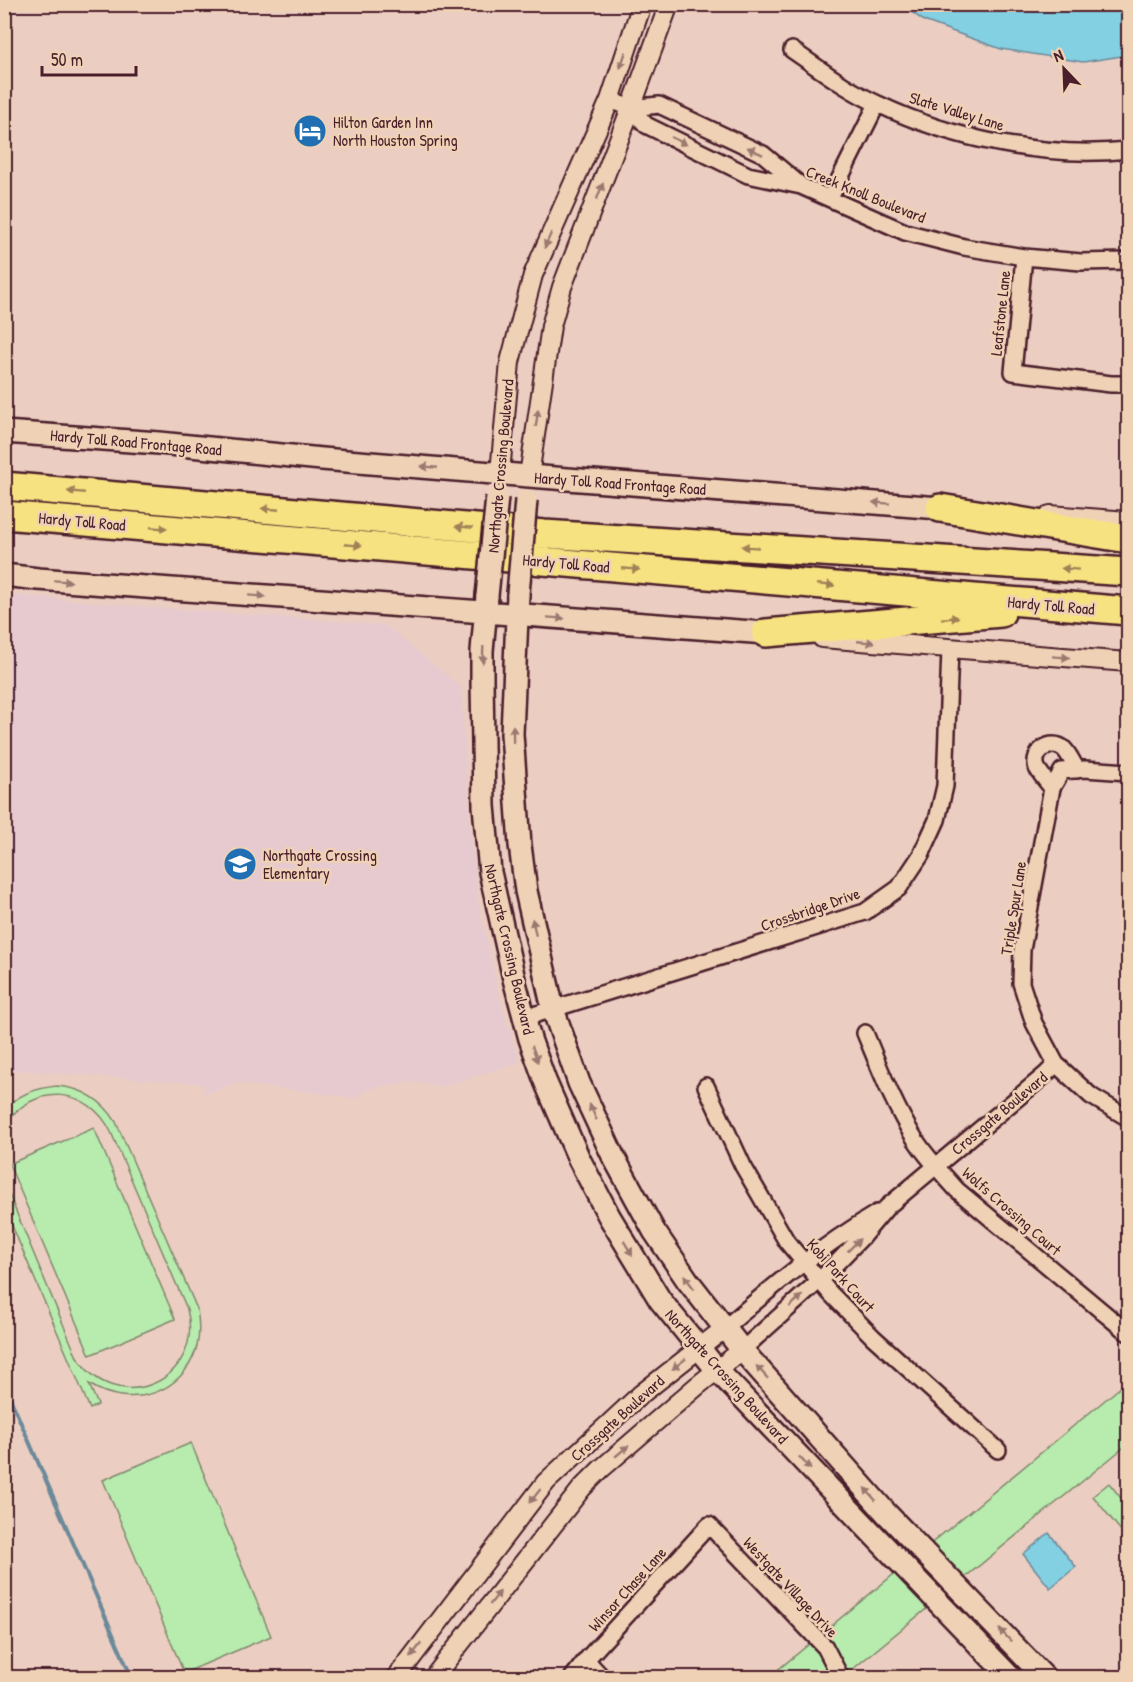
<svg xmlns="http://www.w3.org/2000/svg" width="1133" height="1682" font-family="'Patrick Hand',sans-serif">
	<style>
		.built { fill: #e6cacf }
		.green { fill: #b7ecae; stroke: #80866c; stroke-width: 1.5 }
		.water { fill: #83d0e2; stroke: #6c8999; stroke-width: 1.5 }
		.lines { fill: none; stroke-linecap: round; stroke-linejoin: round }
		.stream { stroke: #6c8999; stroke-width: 4 }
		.minor-casing { stroke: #4a1f2b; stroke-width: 20 }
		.tertiary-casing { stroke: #4a1f2b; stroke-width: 22 }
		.secondary-casing { stroke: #4a1f2b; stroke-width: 26 }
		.motorway-casing { stroke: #4a1f2b; stroke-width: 32 }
		.minor { stroke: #efd2b6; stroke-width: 15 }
		.tertiary { stroke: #efd2b6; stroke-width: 18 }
		.secondary { stroke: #efd2b6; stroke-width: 21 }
		.motorway { stroke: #f7e281; stroke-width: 27 }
		.secondary-bridge-casing { stroke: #4a1f2b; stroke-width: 26; stroke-linecap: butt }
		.secondary-bridge { stroke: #efd2b6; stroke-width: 21 }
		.oneway { fill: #9c7870 }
		.oneway2 { fill: #a08056 }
		.labels { text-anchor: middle; stroke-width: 5; stroke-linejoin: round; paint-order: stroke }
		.street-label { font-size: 16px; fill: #4a1f2b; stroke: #efd2b6 }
		.poi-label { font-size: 16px; fill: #4a1f2b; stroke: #efd2b6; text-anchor: start }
	</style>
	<rect width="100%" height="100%" fill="#ebcec1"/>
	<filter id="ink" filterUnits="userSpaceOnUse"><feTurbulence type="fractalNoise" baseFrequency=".0167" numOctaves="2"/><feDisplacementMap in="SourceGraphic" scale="12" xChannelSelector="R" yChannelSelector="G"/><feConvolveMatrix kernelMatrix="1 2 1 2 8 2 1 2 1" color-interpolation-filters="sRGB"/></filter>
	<g filter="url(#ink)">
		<path class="built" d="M5,594l130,12 250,19 76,62 9,137 9,80 20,91 21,67 -79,25 -28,-5 -39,6 -19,10 -120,-15 -25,10h-7l1,-9 -188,-14 -11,4z"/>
		<path class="green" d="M57,1086c26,2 45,13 59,36l81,187c2,12 3,25 0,37 -13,49 -68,64 -108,38l9,21 -8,4 -85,-200v-24l71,170c38,65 130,27 111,-46l-76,-177c-22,-46 -77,-49 -106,-8v-15c13,-15 32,-21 52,-23z
			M94,1128l81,191 -85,36 -81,-191z
			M1128,1381v63l-285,233 -75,1z
			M191,1443l80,193 -87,37 -81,-193z
			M1109,1483l19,24v20l-6,5 -29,-36z"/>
		<path class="water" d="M902,5h226v50l-45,7 -82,-13 -77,-28z
			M1049,1533l27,34 -26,21 -27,-34z"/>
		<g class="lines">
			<path class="stream" d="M4,1384l128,294"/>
			<g class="minor-casing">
				<path id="minor" d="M792,50c28,19 55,40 86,54 73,35 169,55 250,46
					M610,100l21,8 15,17 102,50 53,11 104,46 59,15 60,10 57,5 47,-1
					M631,108l28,-3 104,49 36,30
					M830,198l47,-94
					M1024,257l-11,115 98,12h17
					M1128,772l-43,-3 -23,2 -10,17 -30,162 -1,33 13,40 22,41 35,32 37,22
					M1052,788c-5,-6 -11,-13 -15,-20 -6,-16 14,-30 27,-19 5,5 9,14 13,21
					M524,1018l341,-106 34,-24 22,-33 16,-35 8,-34 5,-137
					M865,1033c15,36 29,73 50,106 12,19 28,35 42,51l171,143
					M706,1086l37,80 44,76 43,51 43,44 125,113
					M725,1328c48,-42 96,-82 152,-115
					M742,1350l78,-70 41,-42 26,-31 158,-132 11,-11
					M586,1660l17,18
					M572,1678l14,-18 123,-135 116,122 16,31"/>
			</g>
			<g class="tertiary-casing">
				<path id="tertiary" d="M500,473l10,-111 23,-87 77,-175 32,-96
					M529,476l22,-150 11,-39 69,-179 38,-104
					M1050,515l78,6
					M822,638l306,24
					M396,1678l150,-196 94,-87 85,-67
					M433,1678l149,-190 19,-19 96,-83 45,-36"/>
			</g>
			<g class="secondary-casing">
				<path id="secondary" d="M4,432l155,11 163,16 207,17 411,32
					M4,575l34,4 728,54
					M518,594l-6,140 8,111 6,46 27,118 26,74 34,73 41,75 34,50 54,69 145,164 158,164
					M487,596l-5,55v29l2,126 6,66 24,107 16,60 15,42 34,78 30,57 51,84 57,70 153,161 141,147"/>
			</g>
			<g class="motorway-casing">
				<path id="motorway" d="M4,486l540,48 584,38
					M940,508l188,31
					M4,515l1124,96
					M766,633l235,-20"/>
			</g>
			<use href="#minor" class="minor"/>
			<use href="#tertiary" class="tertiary"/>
			<use href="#secondary" class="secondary"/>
			<use href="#motorway" class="motorway"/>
			<g class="secondary-bridge-casing">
				<path id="secondary-bridge" d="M518,594l8,-94
					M487,596l10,-99"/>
			</g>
			<use href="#secondary-bridge" class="secondary-bridge"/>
		</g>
		<defs><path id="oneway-solid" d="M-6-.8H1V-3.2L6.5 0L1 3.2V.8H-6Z" transform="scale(1.5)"/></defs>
		<g class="oneway">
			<use href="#oneway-solid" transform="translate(623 60) rotate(109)"/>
			<use href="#oneway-solid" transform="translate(679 141) rotate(26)"/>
			<use href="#oneway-solid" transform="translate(755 151) rotate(-154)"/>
			<use href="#oneway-solid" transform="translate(600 191) rotate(-69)"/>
			<use href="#oneway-solid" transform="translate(548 240) rotate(114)"/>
			<use href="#oneway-solid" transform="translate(537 418) rotate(-82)"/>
			<use href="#oneway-solid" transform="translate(429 467) rotate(-175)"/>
			<use href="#oneway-solid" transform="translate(881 503) rotate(-176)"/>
			<use href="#oneway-solid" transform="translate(63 581) rotate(4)"/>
			<use href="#oneway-solid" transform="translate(257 596) rotate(4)"/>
			<use href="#oneway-solid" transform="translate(556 618) rotate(4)"/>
			<use href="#oneway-solid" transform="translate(866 642) rotate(5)"/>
			<use href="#oneway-solid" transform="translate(483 655) rotate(92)"/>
			<use href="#oneway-solid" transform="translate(1061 657) rotate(4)"/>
			<use href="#oneway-solid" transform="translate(513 734) rotate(-91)"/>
			<use href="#oneway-solid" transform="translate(534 927) rotate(-102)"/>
			<use href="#oneway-solid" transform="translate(535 1054) rotate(70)"/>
			<use href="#oneway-solid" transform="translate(593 1112) rotate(-114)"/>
			<use href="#oneway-solid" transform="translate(854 1245) rotate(-45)"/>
			<use href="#oneway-solid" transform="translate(628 1248) rotate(59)"/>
			<use href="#oneway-solid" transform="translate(689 1282) rotate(-126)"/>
			<use href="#oneway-solid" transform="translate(796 1301) rotate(-42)"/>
			<use href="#oneway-solid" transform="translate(679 1364) rotate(142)"/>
			<use href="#oneway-solid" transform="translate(762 1372) rotate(-132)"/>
			<use href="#oneway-solid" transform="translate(622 1451) rotate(-40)"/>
			<use href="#oneway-solid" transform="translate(805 1463) rotate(47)"/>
			<use href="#oneway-solid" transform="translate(870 1494) rotate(-132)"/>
			<use href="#oneway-solid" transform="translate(535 1496) rotate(128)"/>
			<use href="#oneway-solid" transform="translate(495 1598) rotate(-52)"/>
			<use href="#oneway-solid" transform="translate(1005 1635) rotate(-134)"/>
			<use href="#oneway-solid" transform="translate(416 1650) rotate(128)"/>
		</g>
		<g class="oneway2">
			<use href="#oneway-solid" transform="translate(76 492) rotate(-175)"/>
			<use href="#oneway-solid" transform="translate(270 509) rotate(-175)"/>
			<use href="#oneway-solid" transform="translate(464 527) rotate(-175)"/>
			<use href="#oneway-solid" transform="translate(159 528) rotate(5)"/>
			<use href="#oneway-solid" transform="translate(353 545) rotate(5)"/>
			<use href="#oneway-solid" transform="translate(750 547) rotate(-176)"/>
			<use href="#oneway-solid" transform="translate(631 569) rotate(5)"/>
			<use href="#oneway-solid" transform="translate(1070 569) rotate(-176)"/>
			<use href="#oneway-solid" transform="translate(826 585) rotate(5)"/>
			<use href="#oneway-solid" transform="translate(950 618) rotate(-5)"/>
		</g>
	</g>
	<defs>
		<g id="hotel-disc" transform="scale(1.725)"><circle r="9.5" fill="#1f6fb2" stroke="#efd2b6"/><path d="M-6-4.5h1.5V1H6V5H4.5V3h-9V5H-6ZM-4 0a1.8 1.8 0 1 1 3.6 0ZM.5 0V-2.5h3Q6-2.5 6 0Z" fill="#fff"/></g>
		<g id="school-disc" transform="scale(1.725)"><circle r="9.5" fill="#1f6fb2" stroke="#efd2b6"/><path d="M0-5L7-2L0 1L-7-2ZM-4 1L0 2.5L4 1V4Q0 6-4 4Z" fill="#fff"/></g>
	</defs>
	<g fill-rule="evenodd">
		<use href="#hotel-disc" x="310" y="131"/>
		<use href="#school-disc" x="240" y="864"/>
	</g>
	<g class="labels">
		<g class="street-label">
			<text transform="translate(957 111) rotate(17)" y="6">Slate Valley Lane</text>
			<text transform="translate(866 194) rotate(22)" y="6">Creek Knoll Boulevard</text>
			<text transform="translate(1000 313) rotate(-84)" y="6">Leafstone Lane</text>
			<text transform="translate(136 442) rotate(5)" y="6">Hardy Toll Road Frontage Road</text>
			<text transform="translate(500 466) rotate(-85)" y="6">Northgate Crossing Boulevard</text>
			<text transform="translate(620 483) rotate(4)" y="6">Hardy Toll Road Frontage Road</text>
			<text transform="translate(82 521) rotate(5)" y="6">Hardy Toll Road</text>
			<text transform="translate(566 563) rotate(5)" y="6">Hardy Toll Road</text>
			<text transform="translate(1051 605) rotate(5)" y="6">Hardy Toll Road</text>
			<text transform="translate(1013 908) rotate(-81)" y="6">Triple Spur Lane</text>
			<text transform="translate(810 909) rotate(-19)" y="6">Crossbridge Drive</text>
			<text transform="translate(510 949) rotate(77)" y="6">Northgate Crossing Boulevard</text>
			<text transform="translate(999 1113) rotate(-40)" y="6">Crossgate Boulevard</text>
			<text transform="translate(1012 1211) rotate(41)" y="6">Wolfs Crossing Court</text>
			<text transform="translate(841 1275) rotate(48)" y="6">Kobi Park Court</text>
			<text transform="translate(727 1376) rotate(48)" y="6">Northgate Crossing Boulevard</text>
			<text transform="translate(617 1418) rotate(-42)" y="6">Crossgate Boulevard</text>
			<text transform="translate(791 1587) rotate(47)" y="6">Westgate Village Drive</text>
			<text transform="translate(627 1589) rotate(-48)" y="6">Winsor Chase Lane</text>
		</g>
		<g class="poi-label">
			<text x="333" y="128">Hilton Garden Inn<tspan x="333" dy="18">North Houston Spring</tspan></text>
			<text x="263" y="861">Northgate Crossing<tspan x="263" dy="18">Elementary</tspan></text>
		</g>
	</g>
	<rect width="1133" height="1682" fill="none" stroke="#efd2b6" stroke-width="24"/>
	<rect x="12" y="12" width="1109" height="1658" fill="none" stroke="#4a1f2b" stroke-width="2" filter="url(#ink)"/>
	<g transform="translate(1064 69) rotate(337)" stroke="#efd2b6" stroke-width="4.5" paint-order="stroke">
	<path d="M0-4.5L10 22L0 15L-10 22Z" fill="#4a1f2b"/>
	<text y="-9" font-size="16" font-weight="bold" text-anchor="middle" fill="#4a1f2b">N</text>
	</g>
	<path d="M42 66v9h94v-9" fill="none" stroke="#4a1f2b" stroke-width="3"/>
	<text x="51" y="66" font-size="18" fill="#4a1f2b" stroke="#efd2b6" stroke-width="4.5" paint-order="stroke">50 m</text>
</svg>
